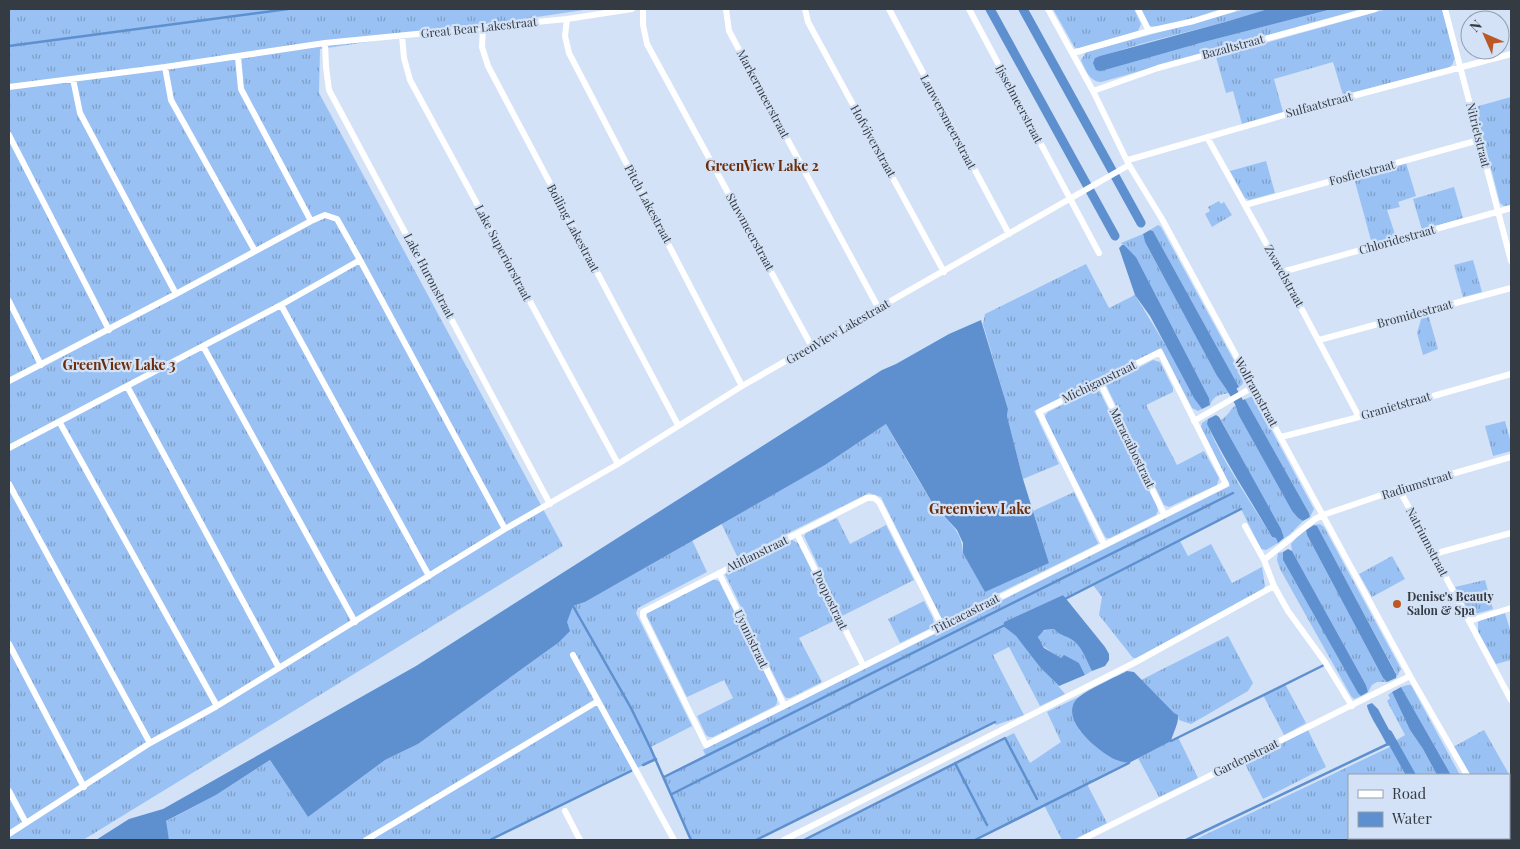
<svg xmlns="http://www.w3.org/2000/svg" width="1520" height="849" font-family="'Playfair Display',serif">
	<style>
		.grass { fill: url(#grass-tufts) }
		.water { fill: #5e90cf }
		.lines { fill: none; stroke-linecap: round; stroke-linejoin: round }
		.stream { stroke: #5e90cf; stroke-width: 2.5 }
		.canal { stroke: #5e90cf; stroke-width: 9 }
		.minor { stroke: #fff; stroke-width: 6 }
		.poi-dot { fill: #bc5825; stroke: #d3e2f6; stroke-width: 2 }
		.labels { text-anchor: middle; stroke-width: 4.5; stroke-linejoin: round; paint-order: stroke }
		.street-label { font-size: 12px; fill: #353b43; stroke: #d3e2f6 }
		.poi-label { font-size: 12px; font-weight: bold; fill: #353b43; stroke: #d3e2f6; text-anchor: start }
		.neighbourhood-label { font-size: 14px; font-weight: bold; fill: #6c2d0b; stroke: #d3e2f6 }
	</style>
	<defs>
		<pattern id="grass-tufts" width="24" height="20" patternUnits="userSpaceOnUse" patternTransform="scale(1.25)"><rect width="24" height="20" fill="#99c1f3"/><path d="M3 7l-1-3M5 7V3M7 7l1-3M15 17l-1-3M17 17v-4M19 17l1-3" fill="none" stroke="#7e9ec6"/></pattern>
	</defs>
	<rect width="100%" height="100%" fill="#d3e2f6"/>
	<path class="grass" d="M9,9h581l-270,40 -1,44 244,453 -480,294h-74z
		M1053,9h81l7,15 -3,7 -3,1 -56,16h-4z
		M1140,9h81c-17,5 -56,20 -72,17z
		M1246,9h22l-43,13 -81,21 -49,15 105,-15 132,-34h29l-260,73c-11,0 -16,-13 -20,-22l5,-8z
		M1387,9h55l13,49 -3,7 -4,3 -105,27 -10,-33 -59,17 9,33 -41,12 -9,-33 -7,2 -10,-36z
		M1511,97v108l-7,1 -4,-3 -25,-96z
		M1266,161l9,32 -26,7 -4,-2 -15,-27z
		M1406,163l10,33 -18,6 2,5 -13,3 9,27 -24,7 -18,-66z
		M1454,187l9,31 -41,12 -9,-31z
		M1219,201l2,3 3,-2 8,13 -20,12 -7,-13 5,-3 -2,-4z
		M1158,225l3,2 83,152 -2,6 -3,2 -86,-156 -3,-1z
		M1143,234l2,8 72,134 12,17c-10,2 -15,2 -19,12l-1,-7 -73,-141 -15,-14z
		M1473,260l9,32 -19,5 -9,-32z
		M1086,264l23,44 26,-13 31,51 21,39 15,24 -4,2 -6,-3 -31,-60 -127,63 25,53 -36,15 -16,-63 1,-7 -25,-85 2,-10z
		M1428,314l10,35 -15,6 -6,-22 5,-17z
		M1153,360l7,2 13,26v4l-27,13 31,60 27,-14 15,27 -2,7 -48,22 -5,-2 -58,-120z
		M1094,389l4,1 2,2 57,114 1,5 -2,4 -46,23h-4l-3,-5 -57,-113 -1,-4 3,-4z
		M1253,396l61,113 -4,8 -1,-4 -64,-114z
		M1237,404l-1,4 2,6 54,97 6,7 5,3 -14,14 -5,3 -63,-118c9,-6 8,-10 16,-16z
		M1208,419c-4,15 53,99 64,118l4,1 2,5 -12,7 -5,-1 -20,-40 -61,32 8,15 23,-12 21,39 30,-16 3,19 -3,5 -126,67h-3l-34,-43 3,-18 -9,-12 -28,14 -2,-4 -59,27 -1,4 13,10 49,58 -25,12 -31,-59 -16,8 31,60 -28,10 -2,-3 -238,118h-65l-27,-63 42,-21 -3,-6 527,-264 -29,-59 1,-4z
		M1505,421l6,22v8l-18,5 -8,-30z
		M886,424c15,26 30,53 46,78 12,19 30,25 31,51l86,10 -16,-52 41,-19 24,51 -2,2 -149,74 -6,-1 -60,-121 -12,-4 -131,65 -17,-35 104,-58z
		M837,518l13,26 36,-19 28,55 -72,36 -38,-80 2,-3z
		M1320,524l4,3 77,142 -5,9v-5l-79,-146 -3,-2z
		M1309,528l-3,2 1,5 76,143 4,4h-10l-5,3 -4,7 -2,-7 -74,-134 -1,-7 8,-9z
		M692,540l15,32 -69,36 -2,5 56,113 -41,21 5,12 -166,81h-321l-4,-18 51,-27 54,-35 38,57 77,-57 33,-16 140,-101 15,-37 12,-4z
		M792,540l6,3 38,77 -37,18 23,44 -32,16h-4l-3,-4 -58,-120 2,-3z
		M1283,552v8l75,132 3,4 -7,3 -3,-3 -71,-127 -3,-9 1,-7z
		M1392,556l13,23 -33,18 -13,-23z
		M712,579l7,2 58,117v5l-2,3 -62,31h-4l-3,-2 -9,-19 36,-18 -9,-18 -37,17 -40,-81v-3z
		M1485,580l8,29 -18,5 -5,-1 -15,-26z
		M924,601l9,17 1,6 -1,3 -33,16 -12,-24z
		M1505,613l6,20v27l-15,4 -18,-32v-10l3,-2z
		M1054,629c5,7 15,7 21,13 8,7 12,20 17,29l-7,4 -6,-12c-7,-2 -14,-3 -20,-6 -15,-8 -35,-26 -5,-28z
		M1228,636l25,47 -5,8 -57,33 -12,-4 -1,-5 -4,-1 -33,-34z
		M1285,684l21,39 -22,12 -21,-40z
		M1407,685h4l49,90h-9l-50,-88z
		M1392,692l18,38 13,19 14,26h-88v63h122l1,2h-278l200,-95 1,-4 10,-6 -18,-34 3,-3 -2,-3z
		M1085,694l-8,5 2,31c16,14 29,28 50,33l-42,21 20,39 -34,17h-11l-18,-35 -69,35h-171l210,-107 16,30 31,-21 -14,-30z
		M1308,730l18,37 -63,32 -19,-37z
		M1484,730l26,46 -1,1v-2h-40l-16,-28z
		M1178,737l20,41 -39,19 -21,-39z"/>
	<path class="water" d="M1268,9h64l-132,34 -99,28 -5,-1 -3,-7 2,-5 5,-2 125,-34z
		M1150,230l3,1 86,156 -10,6 -12,-17 -72,-134 -2,-8z
		M1122,245h2l12,12 73,141 1,7 -8,4 -8,-11 -44,-82 -15,-21 -16,-47z
		M981,320l27,89 -1,7 16,63 26,84 -64,29 -22,-39v-10l-6,-13 -24,-26 -47,-80 -61,41 -240,137 -12,4 -6,16 3,9 -12,12 -140,101 -33,16 -77,57 -38,-57 -54,35 -50,26 3,19h-73l33,-21 34,-10 253,-143 466,-296 14,-6 53,-30z
		M1245,399l64,114 1,4 -7,4 -5,-3 -6,-7 -54,-97 -2,-7 1,-3z
		M1216,415l3,2 62,112 3,9 -6,5 -2,-5 -4,-1c-22,-38 -46,-74 -65,-113l1,-5z
		M1314,525l3,1 79,148v4l-9,4 -4,-4 -76,-143 -1,-5z
		M1288,549l4,2 74,134 2,7 -7,4 -3,-3 -75,-133v-8z
		M1063,595l42,52 4,7v6l-4,6 -13,5c-5,-9 -9,-22 -17,-29 -6,-6 -16,-6 -21,-13l-10,1 -6,7 6,11 17,10 3,-3 15,8 6,12 -26,11 -19,-19 -24,-31 -13,-10 1,-4z
		M1127,671l7,1 40,41 4,2c1,8 -5,18 -7,26l-42,22c-5,-1 -11,-2 -15,-4 -17,-9 -54,-39 -38,-59 7,-9 40,-23 51,-29z
		M1401,687l50,88h-14l-14,-26 -13,-19 -18,-38z
		M1372,703l6,6 17,32 -7,5 -2,-3c-4,-9 -19,-31 -19,-38z"/>
	<g class="lines">
		<path class="stream" d="M9,46l279,-37
			M1065,599l176,-90
			M573,606l58,102 19,39 41,93
			M1171,741l153,-76
			M955,763l32,62
			M643,765l13,-6
			M664,777l569,-284
			M672,794l331,-168
			M490,840l141,-69
			M756,840l239,-118
			M804,840l201,-102 32,61
			M975,840l154,-77
			M1186,840l204,-97"/>
		<path class="canal" d="M990,9l125,227
			M1023,9l118,214
			M1227,381l17,30
			M1388,734l23,41
			M1444,838l1,2"/>
		<path class="minor" d="M643,9v16l4,19 165,303
			M726,9l3,22 150,278
			M805,9l3,13 136,250
			M889,9l120,225
			M969,9l130,244
			M1048,9l45,82 36,74 33,54 248,457 57,99
			M1138,9l11,22
			M1445,9l66,252
			M567,19l-2,17 4,17 173,333
			M483,27l-1,20 6,19 190,359
			M402,36l2,22 6,22 208,384
			M325,43l1,24 3,23 221,414
			M1073,53l76,-22 45,-10 39,-12
			M238,57l3,32 70,132
			M165,67l6,33 84,151
			M73,79l7,34 96,181
			M9,87l156,-20 160,-24 242,-24 65,-10
			M1093,91l65,-23 217,-59
			M9,135l100,195
			M1207,137l75,135 77,145
			M1128,160l198,-57 185,-49
			M1245,205l234,-65
			M1282,272l229,-64
			M9,301l32,64
			M281,305l148,271
			M1319,340l192,-52
			M203,346l152,276
			M9,381l167,-87 135,-73 14,-6 12,4 23,41
			M1100,382l64,132
			M127,386l152,282
			M1194,421l59,-34
			M60,423l157,283
			M1281,437l78,-20 152,-43
			M9,448l272,-143 79,-45 145,269
			M9,484l141,259
			M1399,489l112,211
			M1245,526l19,34
			M797,534l66,131
			M1434,556l7,-4 70,-19
			M719,573l65,132
			M1274,586l14,25 37,51 27,44
			M1469,621l42,-13
			M942,626l-63,-124 -5,-4h-7l-224,114v5l63,128 520,-261 -66,-132 -121,60 65,132
			M9,644l75,143
			M573,655l25,46
			M9,791l17,32
			M565,811l15,29
			M1509,819l2,-1
			M9,834l141,-91 67,-37 288,-177 113,-65 124,-78 387,-221
			M1502,838l2,2
			M366,840l232,-139 76,139
			M784,840l350,-177 140,-77 -10,-26 51,-41 8,-4 76,-26 112,-32
			M1081,840l329,-164"/>
	</g>
	<circle class="poi-dot" cx="1397" cy="604" r="5"/>
	<g class="labels">
		<g class="street-label">
			<text transform="translate(479 28) rotate(-6)" y="4">Great Bear Lakestraat</text>
			<text transform="translate(1233 47) rotate(-15)" y="4">Bazaltstraat</text>
			<text transform="translate(763 94) rotate(62)" y="4">Markermeerstraat</text>
			<text transform="translate(1019 104) rotate(62)" y="4">Ijsselmeerstraat</text>
			<text transform="translate(1319 105) rotate(-15)" y="4">Sulfaatstraat</text>
			<text transform="translate(948 122) rotate(62)" y="4">Lauwersmeerstraat</text>
			<text transform="translate(1478 135) rotate(76)" y="4">Nitrietstraat</text>
			<text transform="translate(873 141) rotate(61)" y="4">Hofvijverstraat</text>
			<text transform="translate(1362 173) rotate(-15)" y="4">Fosfietstraat</text>
			<text transform="translate(648 204) rotate(62)" y="4">Pitch Lakestraat</text>
			<text transform="translate(573 228) rotate(62)" y="4">Boiling Lakestraat</text>
			<text transform="translate(750 232) rotate(61)" y="4">Stuwmeerstraat</text>
			<text transform="translate(1397 240) rotate(-16)" y="4">Chloridestraat</text>
			<text transform="translate(503 253) rotate(62)" y="4">Lake Superiorstraat</text>
			<text transform="translate(429 276) rotate(62)" y="4">Lake Huronstraat</text>
			<text transform="translate(1284 276) rotate(61)" y="4">Zwavelstraat</text>
			<text transform="translate(1415 314) rotate(-15)" y="4">Bromidestraat</text>
			<text transform="translate(838 332) rotate(-30)" y="4">GreenView Lakestraat</text>
			<text transform="translate(1099 382) rotate(-26)" y="4">Michiganstraat</text>
			<text transform="translate(1256 392) rotate(61)" y="4">Wolframstraat</text>
			<text transform="translate(1396 406) rotate(-16)" y="4">Granietstraat</text>
			<text transform="translate(1132 448) rotate(64)" y="4">Maracaibostraat</text>
			<text transform="translate(1417 485) rotate(-17)" y="4">Radiumstraat</text>
			<text transform="translate(1427 542) rotate(62)" y="4">Natriumstraat</text>
			<text transform="translate(757 554) rotate(-26)" y="4">Atitlanstraat</text>
			<text transform="translate(830 600) rotate(64)" y="4">Poopostraat</text>
			<text transform="translate(966 614) rotate(-27)" y="4">Titicacastraat</text>
			<text transform="translate(751 639) rotate(64)" y="4">Uyunistraat</text>
			<text transform="translate(1246 758) rotate(-26)" y="4">Gardenstraat</text>
		</g>
		<g class="poi-label">
			<text x="1407" y="601">Denise's Beauty<tspan x="1407" dy="14">Salon &amp; Spa</tspan></text>
		</g>
		<g class="neighbourhood-label">
			<text x="762" y="171">GreenView Lake 2</text>
			<text x="119" y="370">GreenView Lake 3</text>
			<text x="980" y="514">Greenview Lake</text>
		</g>
	</g>
	<rect width="1520" height="849" fill="none" stroke="#353b43" stroke-width="20"/>
	<rect x="1348" y="774" width="162" height="65" fill="#d3e2f6" stroke="#949fae"/>
	<rect x="1358" y="790" width="25" height="8" fill="#ffffff" stroke="#949fae"/>
	<text x="1392" y="799" font-size="15" fill="#353b43">Road</text>
	<rect x="1358" y="812" width="25" height="15" fill="#5e90cf" stroke="#949fae"/>
	<text x="1392" y="824" font-size="15" fill="#353b43">Water</text>
	<g transform="translate(1485 35) rotate(315)"><circle r="24" fill="#d3e2f6" stroke="#949fae"/>
	<path d="M0-4L9 19L0 12L-9 19Z" fill="#bc5825"/>
	<text y="-8" font-size="14" font-weight="bold" text-anchor="middle" fill="#353b43">N</text>
	</g>
</svg>
